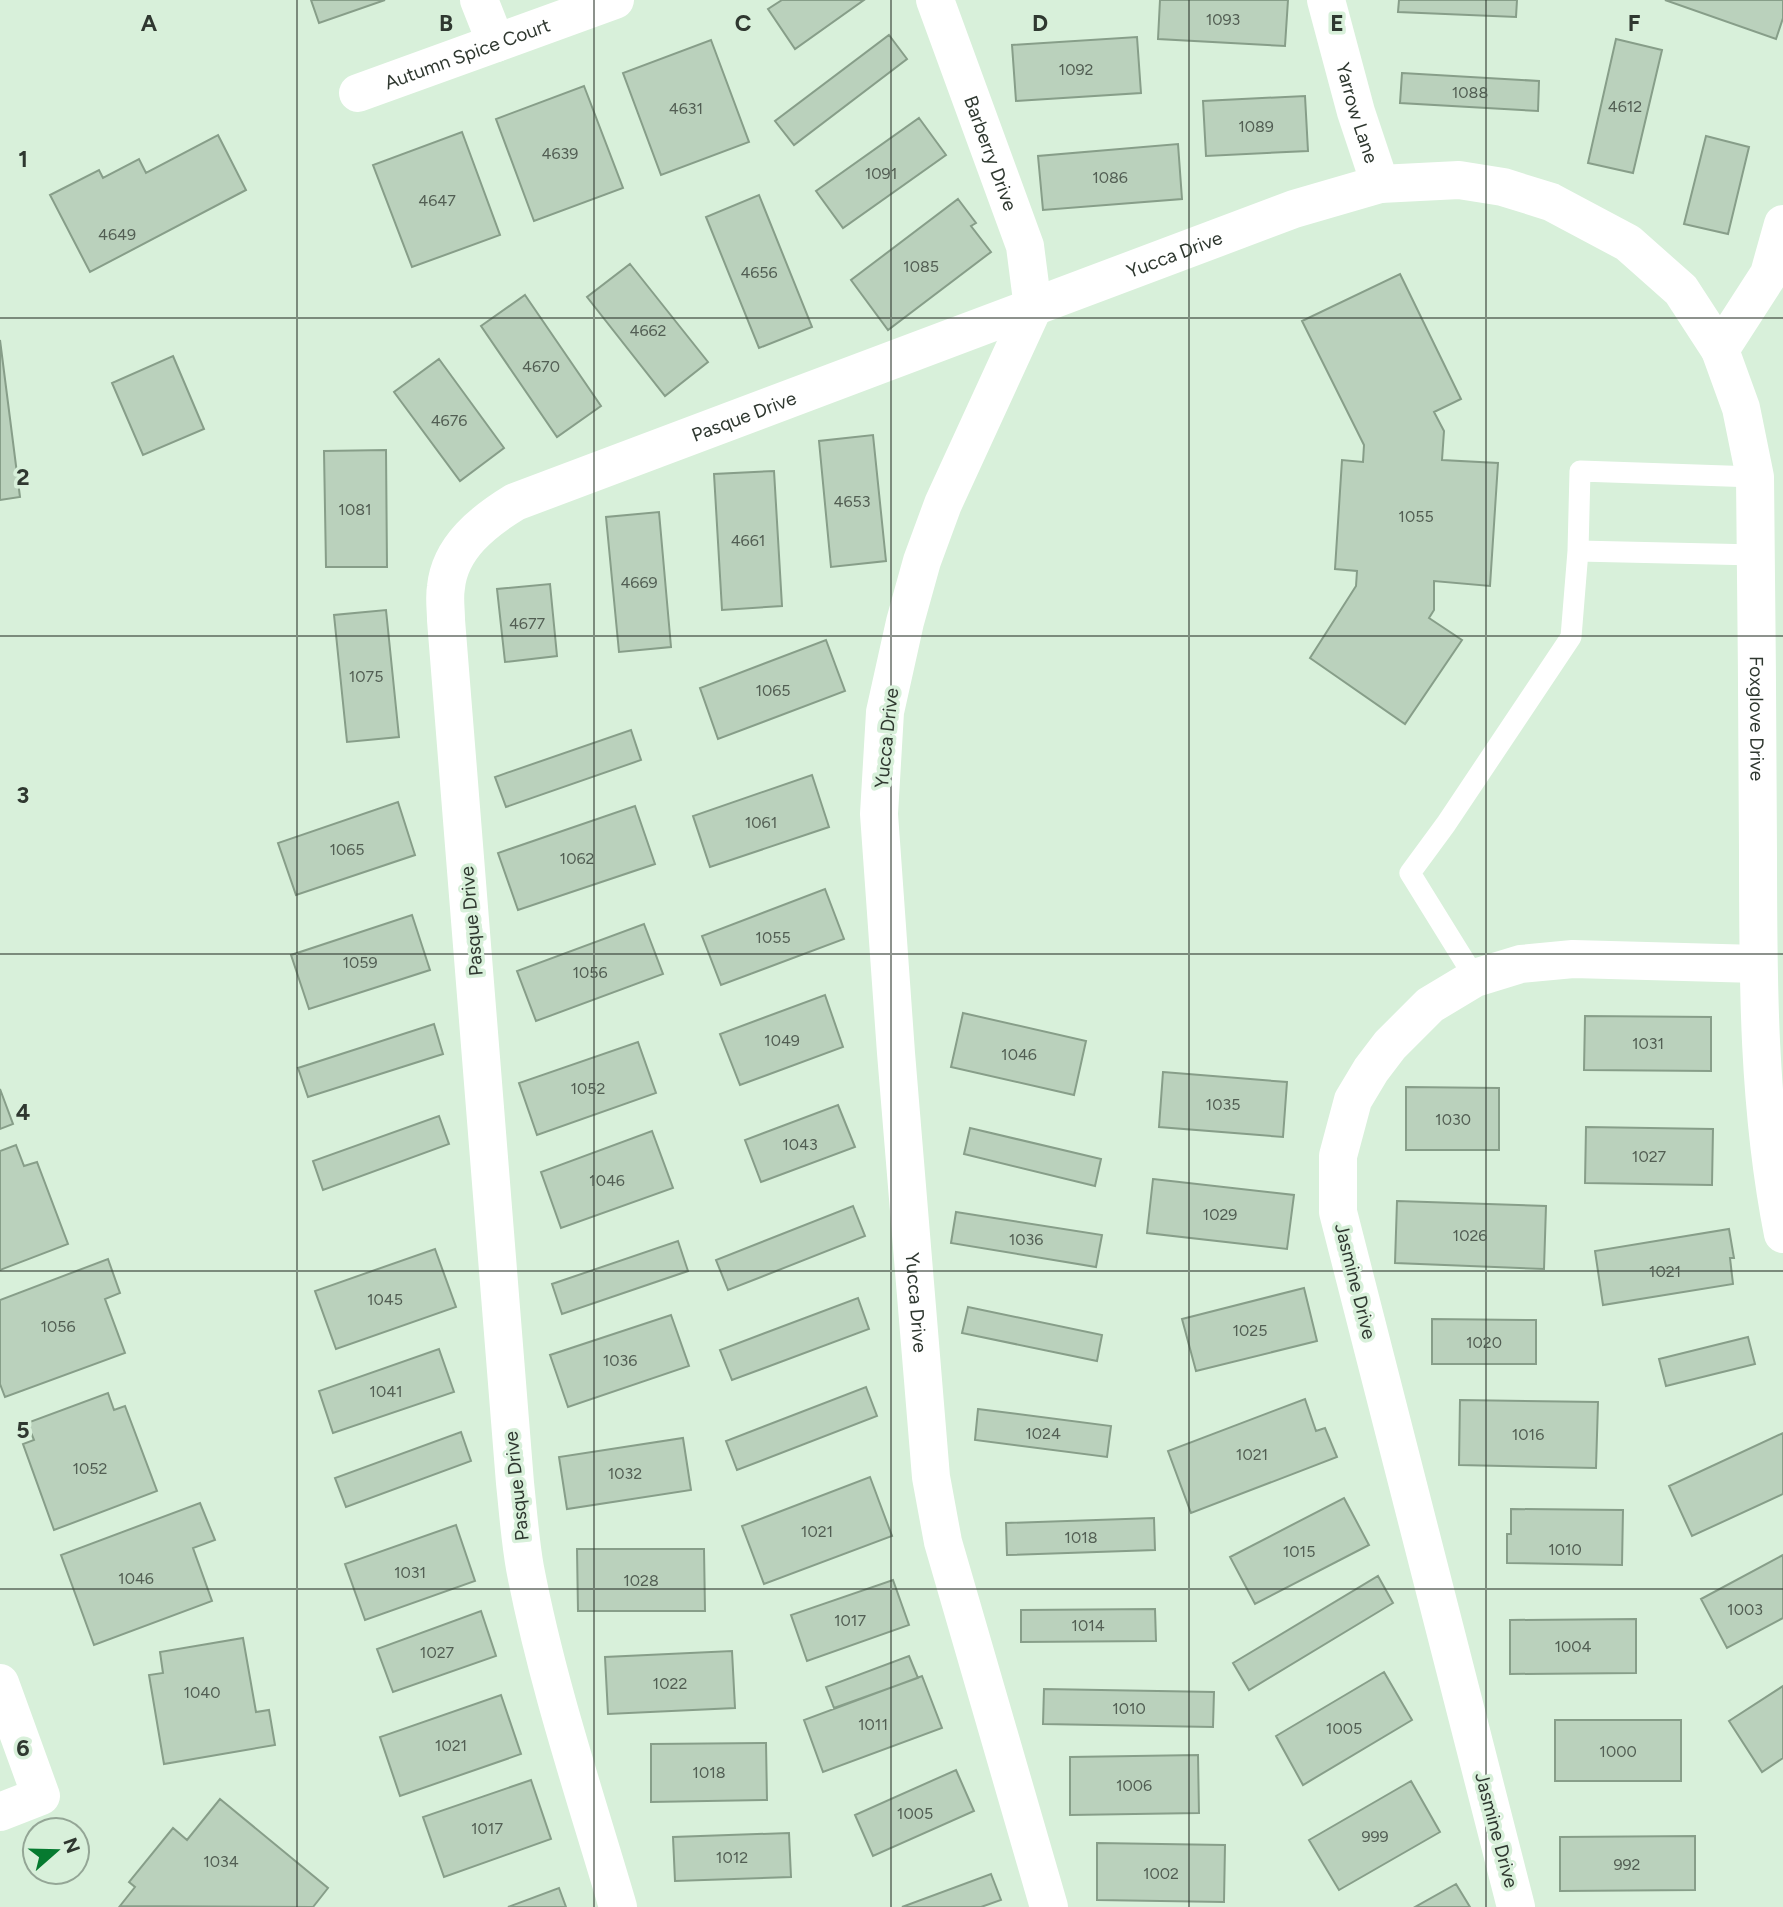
<svg xmlns="http://www.w3.org/2000/svg" width="1783" height="1907" font-family="Figtree,sans-serif">
	<style>
		.building { fill: #bad1bc; stroke: #879e89; stroke-width: 2 }
		.lines { fill: none; stroke-linecap: round; stroke-linejoin: round }
		.service { stroke: #fff; stroke-width: 21 }
		.minor { stroke: #fff; stroke-width: 38 }
		.grid { fill: none; stroke: #2f3830; stroke-width: 2; stroke-opacity: 0.55 }
		.labels { text-anchor: middle; stroke-width: 7; stroke-linejoin: round; paint-order: stroke }
		.number-label { font-size: 16px; fill: #525e53 }
		.street-label { font-size: 19px; fill: #2f3830; stroke: #d8f0da }
		.grid-label { font-size: 23px; text-anchor: middle; font-weight: bold; fill: #2f3830; stroke: #d8f0da; stroke-width: 7; stroke-linejoin: round; paint-order: stroke }
	</style>
	<rect width="100%" height="100%" fill="#d8f0da"/>
	<path class="building" d="M311,0h74l-66,23z
		M782,0h82l-69,49 -27,-40z
		M1160,0h128l-3,46 -127,-7z
		M1399,0h118l-1,17 -118,-5z
		M1665,0h118v18l-7,21z
		M889,35l18,24 -113,86 -19,-24z
		M1137,37l4,56 -125,8 -4,-56z
		M1616,39l46,11 -29,123 -45,-10z
		M711,40l38,102 -88,33 -38,-102z
		M1402,73l137,8 -1,30 -138,-8z
		M584,86l39,102 -89,33 -38,-102z
		M1305,96l3,55 -102,5 -3,-55z
		M919,118l27,37 -103,73 -27,-37z
		M462,132l38,103 -88,32 -39,-102z
		M218,135l28,55 -156,82 -40,-77 49,-25 4,8 36,-19 7,14z
		M1706,136l43,11 -21,87 -44,-10z
		M1178,144l4,55 -139,11 -5,-54z
		M759,195l53,132 -53,21 -53,-131z
		M958,199l18,24 -5,3 20,26 -103,78 -37,-50z
		M630,264l78,98 -43,34 -78,-99z
		M1400,274l61,125 -27,13 10,19 -2,29 56,3 -8,123 -56,-5v29l-5,8 33,22 -57,84 -95,-66 46,-72 1,-15 -22,-2 7,-109 21,2 1,-17 -62,-124z
		M525,295l76,111 -44,31 -76,-111z
		M0,340l20,157 -20,3z
		M173,356l31,73 -61,26 -31,-72z
		M439,359l65,89 -44,33 -66,-89z
		M873,435l13,126 -55,6 -12,-126z
		M386,450l1,117h-61l-2,-116z
		M774,471l8,135 -60,4 -8,-136z
		M659,512l12,135 -52,5 -13,-135z
		M550,584l7,72 -52,6 -8,-73z
		M386,610l13,127 -52,5 -13,-127z
		M826,640l19,51 -127,48 -18,-51z
		M631,730l10,30 -135,47 -11,-30z
		M812,775l17,52 -119,40 -17,-51z
		M398,802l17,53 -119,40 -18,-52z
		M635,806l20,58 -137,46 -20,-57z
		M825,889l19,50 -123,46 -19,-49z
		M412,915l18,55 -121,39 -18,-54z
		M644,924l19,50 -127,47 -19,-50z
		M825,995l18,52 -103,38 -20,-51z
		M963,1013l123,28 -12,54 -123,-28z
		M1585,1016l126,1v54l-127,-1z
		M434,1024l9,30 -135,43 -10,-29z
		M638,1042l18,51 -119,42 -18,-52z
		M1163,1072l124,10 -4,55 -124,-10z
		M1406,1087l93,1v62h-93z
		M0,1089l13,35 -13,5z
		M838,1105l17,42 -94,35 -16,-42z
		M439,1116l10,28 -126,46 -10,-29z
		M1586,1127l127,2 -1,56 -127,-2z
		M970,1128l131,31 -6,27 -131,-32z
		M652,1131l21,57 -112,40 -20,-56z
		M16,1145l8,21 13,-4 31,82 -68,26v-119z
		M1153,1179l141,16 -7,54 -140,-16z
		M1397,1201l149,5 -2,63 -149,-6z
		M853,1206l12,30 -137,54 -12,-30z
		M956,1212l146,23 -6,32 -145,-24z
		M1729,1229l5,29h-4l3,26 -130,21 -8,-54z
		M678,1241l10,30 -126,43 -10,-30z
		M435,1249l21,58 -120,42 -21,-58z
		M108,1259l12,34 -15,6 20,54 -120,44 -5,-13v-84z
		M1304,1288l13,53 -121,30 -14,-52z
		M858,1298l11,31 -137,51 -12,-30z
		M968,1307l134,28 -5,26 -135,-28z
		M671,1315l18,51 -121,41 -18,-52z
		M1432,1319l104,1v44h-104z
		M1748,1337l7,27 -89,22 -7,-27z
		M439,1349l15,43 -121,41 -14,-42z
		M866,1387l11,29 -140,54 -11,-29z
		M108,1393l6,17 11,-4 32,85 -103,39 -31,-86 11,-4 -7,-17z
		M1305,1399l11,32 9,-3 12,29 -146,56 -23,-62z
		M1460,1400l138,2 -2,66 -137,-3z
		M978,1409l133,17 -4,31 -132,-17z
		M461,1432l10,29 -125,46 -11,-29z
		M1783,1433v61l-91,42 -23,-50z
		M683,1438l8,52 -124,19 -8,-52z
		M870,1477l22,59 -128,48 -22,-58z
		M1344,1498l25,47 -114,59 -25,-47z
		M200,1503l15,37 -22,8 19,53 -118,44 -33,-90z
		M1511,1509l112,1 -1,55 -115,-2v-29h4z
		M1154,1518l1,32 -148,5 -1,-32z
		M456,1525l19,56 -110,39 -20,-56z
		M577,1549h127l1,62h-127z
		M1783,1555v63l-56,30 -26,-49z
		M1378,1576l15,27 -144,87 -16,-27z
		M893,1580l16,45 -102,36 -16,-46z
		M1155,1609l1,32 -135,1v-32z
		M481,1611l15,45 -103,36 -16,-43z
		M1636,1619v54l-126,1v-54z
		M243,1638l13,74 13,-2 6,35 -111,19 -15,-89 14,-2 -3,-21z
		M732,1651l3,57 -127,6 -3,-57z
		M909,1656l9,22 -84,30 -8,-21z
		M1384,1672l28,48 -109,65 -27,-49z
		M922,1676l20,52 -119,44 -19,-52z
		M1783,1686v72l-21,14 -33,-51z
		M1044,1689l170,3 -1,35 -170,-3z
		M501,1695l20,59 -121,42 -20,-59z
		M1555,1720h126v61h-126z
		M766,1743l1,57 -116,2v-58z
		M1198,1755l1,58 -129,2v-58z
		M956,1770l18,41 -101,45 -18,-41z
		M531,1780l20,59 -107,38 -21,-60z
		M1411,1781l29,51 -101,58 -30,-50z
		M220,1799l108,89 -15,19 -193,-1 15,-19 -6,-5 44,-54 14,12z
		M789,1833l2,44 -116,4 -2,-44z
		M1695,1836v54l-135,1v-54z
		M1097,1843l128,2 -1,57 -127,-2z
		M991,1874l10,26 -20,7h-79z
		M1456,1884l14,23h-55z
		M559,1888l7,19h-58z"/>
	<g class="lines">
		<path class="service" d="M1578,551l179,4
			M1475,978l-65,-105 36,-49 125,-187 7,-86 2,-80 175,6"/>
		<g class="minor">
			<path d="M479,0l17,43"/>
			<path id="s1" d="M935,0l90,246 8,62"/>
			<path id="s2" d="M1326,0l30,112 24,72"/>
			<path id="s3" d="M358,93l257,-93"/>
			<path id="s4" d="M1783,224l-14,50 -49,76 21,58 14,69c2,125 2,251 3,376 0,128 0,255 25,381"/>
			<path id="s5" d="M1033,308l-90,196 -21,57 -17,61 -20,90 -6,102 17,239 35,424 12,65 106,365"/>
			<path d="M0,1683l41,113 -41,16"/>
			<path id="s6" d="M618,1907c-33,-112 -71,-224 -93,-339 -5,-28 -7,-57 -10,-85l-69,-863c0,-11 -2,-22 0,-33 4,-40 38,-66 69,-85l779,-293 86,-25 79,-4 44,7 48,15 77,41 53,47 39,60"/>
			<path d="M1516,1907l-178,-695v-56l15,-56 18,-30 19,-25 40,-40 45,-27 46,-14 52,-5 185,5"/>
		</g>
	</g>
	<path class="grid" d="M297,0v1907M594,0v1907M891,0v1907M1189,0v1907M1486,0v1907M0,318h1783M0,636h1783M0,954h1783M0,1271h1783M0,1589h1783"/>
	<g class="labels">
		<g class="number-label">
			<text x="1223" y="25">1093</text>
			<text x="1076" y="75">1092</text>
			<text x="1470" y="98">1088</text>
			<text x="1625" y="112">4612</text>
			<text x="686" y="114">4631</text>
			<text x="1256" y="132">1089</text>
			<text x="560" y="159">4639</text>
			<text x="881" y="179">1091</text>
			<text x="1110" y="183">1086</text>
			<text x="437" y="206">4647</text>
			<text x="117" y="240">4649</text>
			<text x="921" y="272">1085</text>
			<text x="759" y="278">4656</text>
			<text x="648" y="336">4662</text>
			<text x="541" y="372">4670</text>
			<text x="449" y="426">4676</text>
			<text x="852" y="507">4653</text>
			<text x="355" y="515">1081</text>
			<text x="1416" y="522">1055</text>
			<text x="748" y="546">4661</text>
			<text x="639" y="588">4669</text>
			<text x="527" y="629">4677</text>
			<text x="366" y="682">1075</text>
			<text x="773" y="696">1065</text>
			<text x="761" y="828">1061</text>
			<text x="347" y="855">1065</text>
			<text x="577" y="864">1062</text>
			<text x="773" y="943">1055</text>
			<text x="360" y="968">1059</text>
			<text x="590" y="978">1056</text>
			<text x="782" y="1046">1049</text>
			<text x="1648" y="1049">1031</text>
			<text x="1019" y="1060">1046</text>
			<text x="588" y="1094">1052</text>
			<text x="1223" y="1110">1035</text>
			<text x="1453" y="1125">1030</text>
			<text x="800" y="1150">1043</text>
			<text x="1649" y="1162">1027</text>
			<text x="607" y="1186">1046</text>
			<text x="1220" y="1220">1029</text>
			<text x="1470" y="1241">1026</text>
			<text x="1026" y="1245">1036</text>
			<text x="1665" y="1277">1021</text>
			<text x="385" y="1305">1045</text>
			<text x="58" y="1332">1056</text>
			<text x="1250" y="1336">1025</text>
			<text x="1484" y="1348">1020</text>
			<text x="620" y="1366">1036</text>
			<text x="386" y="1397">1041</text>
			<text x="1043" y="1439">1024</text>
			<text x="1528" y="1440">1016</text>
			<text x="1252" y="1460">1021</text>
			<text x="90" y="1474">1052</text>
			<text x="625" y="1479">1032</text>
			<text x="817" y="1537">1021</text>
			<text x="1081" y="1543">1018</text>
			<text x="1565" y="1555">1010</text>
			<text x="1299" y="1557">1015</text>
			<text x="410" y="1578">1031</text>
			<text x="136" y="1584">1046</text>
			<text x="641" y="1586">1028</text>
			<text x="1745" y="1615">1003</text>
			<text x="850" y="1626">1017</text>
			<text x="1088" y="1631">1014</text>
			<text x="1573" y="1652">1004</text>
			<text x="437" y="1658">1027</text>
			<text x="670" y="1689">1022</text>
			<text x="202" y="1698">1040</text>
			<text x="1129" y="1714">1010</text>
			<text x="873" y="1730">1011</text>
			<text x="1344" y="1734">1005</text>
			<text x="451" y="1751">1021</text>
			<text x="1618" y="1757">1000</text>
			<text x="709" y="1778">1018</text>
			<text x="1134" y="1791">1006</text>
			<text x="915" y="1819">1005</text>
			<text x="487" y="1834">1017</text>
			<text x="1375" y="1842">999</text>
			<text x="732" y="1863">1012</text>
			<text x="221" y="1867">1034</text>
			<text x="1627" y="1870">992</text>
			<text x="1161" y="1879">1002</text>
		</g>
		<g class="street-label">
			<text dy="7" stroke="none"><textPath href="#s3" startOffset="116">Autumn Spice Court</textPath></text>
			<text dy="7" stroke="none"><textPath href="#s2" startOffset="117">Yarrow Lane</textPath></text>
			<text dy="7" stroke="none"><textPath href="#s1" startOffset="163">Barberry Drive</textPath></text>
			<text dy="7" stroke="none"><textPath href="#s6" startOffset="2154">Yucca Drive</textPath></text>
			<text dy="7" stroke="none"><textPath href="#s6" startOffset="1694">Pasque Drive</textPath></text>
			<text dy="7" stroke="none"><textPath href="#s4" startOffset="516">Foxglove Drive</textPath></text>
			<text transform="translate(886 738) rotate(-84)" y="7">Yucca Drive</text>
			<text transform="translate(471 921) rotate(-95)" y="7">Pasque Drive</text>
			<text transform="translate(1356 1281) rotate(76)" y="7">Jasmine Drive</text>
			<text dy="7" stroke="none"><textPath href="#s5" startOffset="1024">Yucca Drive</textPath></text>
			<text transform="translate(516 1486) rotate(-96)" y="7">Pasque Drive</text>
			<text transform="translate(1497 1830) rotate(75)" y="7">Jasmine Drive</text>
		</g>
	</g>
	<g class="grid-label">
		<text x="149" y="31">A</text>
		<text x="446" y="31">B</text>
		<text x="743" y="31">C</text>
		<text x="1040" y="31">D</text>
		<text x="1337" y="31">E</text>
		<text x="1634" y="31">F</text>
		<text x="23" y="167">1</text>
		<text x="23" y="485">2</text>
		<text x="23" y="803">3</text>
		<text x="23" y="1120">4</text>
		<text x="23" y="1438">5</text>
		<text x="23" y="1756">6</text>
	</g>
	<g transform="translate(56 1851) rotate(70)"><circle r="33" fill="#d8f0da" stroke="#94a696" stroke-width="2"/>
	<path d="M0-5L12 26L0 18L-12 26Z" fill="#067a30"/>
	<text y="-10" font-size="19" font-weight="bold" text-anchor="middle" fill="#2f3830">N</text>
	</g>
</svg>
